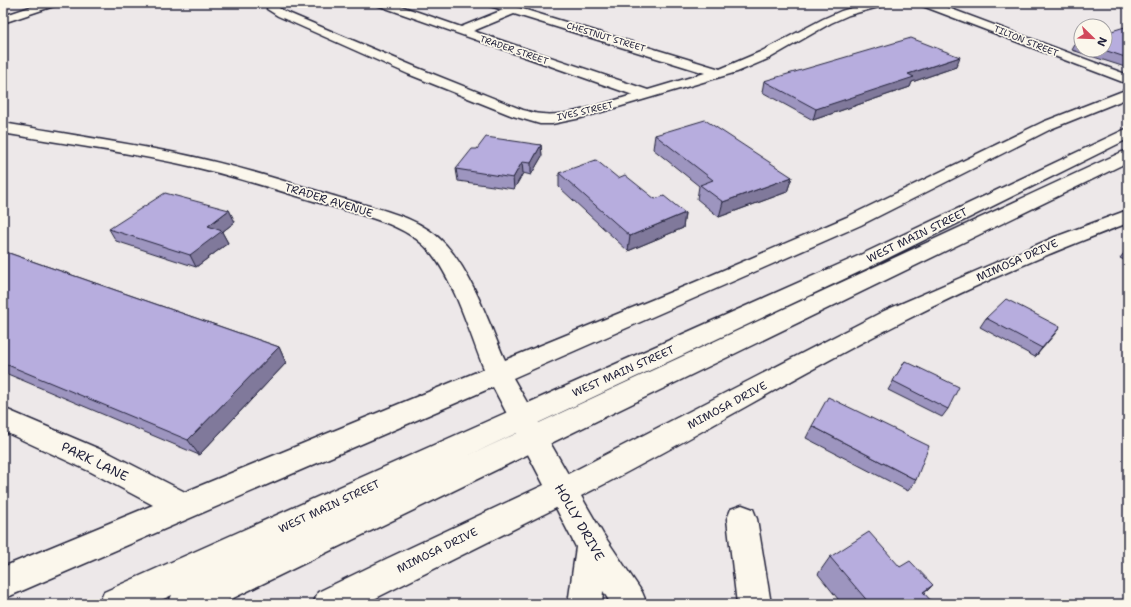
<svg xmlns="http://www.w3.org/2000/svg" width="1131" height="607" font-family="'Shantell Sans',sans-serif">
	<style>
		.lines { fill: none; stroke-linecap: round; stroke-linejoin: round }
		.minor-casing { stroke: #22223b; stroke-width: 3 }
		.major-casing { stroke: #22223b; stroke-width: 3 }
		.minor { fill: #fbf7ec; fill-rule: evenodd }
		.major { fill: #fbf7ec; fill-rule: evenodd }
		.wall { fill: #9d95bf; stroke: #22223b }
		.shaded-wall { fill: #80799b; stroke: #22223b }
		.building { fill: #b7adde; stroke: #22223b }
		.labels { text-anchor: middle; stroke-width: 3.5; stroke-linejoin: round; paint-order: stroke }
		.far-street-label { font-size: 9px; fill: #22223b; stroke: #fbf7ec }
		.street-label { font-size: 11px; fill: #22223b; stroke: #fbf7ec }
		.near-street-label { font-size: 13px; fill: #22223b; stroke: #fbf7ec }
	</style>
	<rect width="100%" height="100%" fill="#ede8e9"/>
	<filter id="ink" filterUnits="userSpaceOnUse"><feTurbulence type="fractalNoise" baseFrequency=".025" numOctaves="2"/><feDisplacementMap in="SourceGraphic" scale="8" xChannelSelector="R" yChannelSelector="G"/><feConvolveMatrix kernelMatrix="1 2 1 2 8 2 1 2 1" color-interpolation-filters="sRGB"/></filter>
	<g filter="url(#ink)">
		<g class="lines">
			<g class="minor-casing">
				<path id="minor" d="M42,3h16l-1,2 -54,18v-7z
					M269,3h12l-2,5 7,4 132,56 105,42c6,1 12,4 19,4 28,3 64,-12 91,-19l-256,-90 -1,-2h16l69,24 42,-17 -16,-5 -1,-2h17l217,66 40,-17 63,-33 18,-8 28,-8h18l-1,2 -37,10 -18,8 -61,35 -33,14 -156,46 -29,6h-12l-27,-8 -105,-42 -130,-58 -11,-7zM514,14l191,59 -57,17 -175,-59z
					M919,3h16l19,7 174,65v9l-208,-79z
					M1128,89v9l-75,30 -192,97 -348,153 55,96 316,-163 171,-74 73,-27v13c-77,29 -154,62 -228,100 -108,54 -211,119 -319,173l22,38 39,58 5,12h-36l-8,-13 -1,13h-34l8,-57 -20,-39 -192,96h-51l5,-12 68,-33 158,-74 -51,-98 -490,212v-32l150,-62 -62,-33 -88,-41v-23l108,46 74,38 299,-123c-14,-35 -29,-86 -52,-115 -24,-31 -73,-39 -108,-50 -49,-14 -98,-31 -148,-41 -57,-12 -116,-20 -173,-30v-10c58,10 116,19 173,30 54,11 108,28 161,44 36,11 83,18 109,48 27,30 43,79 59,115l188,-77 154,-66 196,-95z
					M742,505l11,4 4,10 14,85h-34l-10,-85 4,-10z"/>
			</g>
			<g class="major-casing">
				<path id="major" d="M1128,128v11l-256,127 -402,189 652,-303 6,-1v11l-907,442h-53l4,-9 -19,9h-54l5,-12 754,-336z"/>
			</g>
			<use href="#minor" class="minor"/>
			<use href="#major" class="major"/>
		</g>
		<path class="wall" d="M1128,26v40l-3,1 -53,-17 5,-9 4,-1v10h24z
			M956,67l-44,15 -2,5 -97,33 -51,-28 2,-11z
			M655,135l137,42 -5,15 -68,25 -22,-18 2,-13 -46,-37z
			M541,145l1,11 -11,19 -8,-2 -9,16 -56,-8 -2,-12 21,-20z
			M559,173l59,5 37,21 30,14 -2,15 -55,23 -69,-64z
			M229,210l6,12 -13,10 6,11 -32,24 -80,-26 -7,-12z
			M1128,248v14l-8,-4z
			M3,251l276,96 7,16 -87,92 -196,-83z
			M986,318l74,9 -25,30 -55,-30z
			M905,361l43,48 -6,8 -54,-27z
			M812,426l104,54 -8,11 -102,-53z
			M830,557l70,10 33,18 -9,9 10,10h-92l-24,-30z"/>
		<path class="shaded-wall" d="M960,57l-4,10 -44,15 -2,5 -97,33 3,-11 92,-35z
			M1128,62v4l-3,1z
			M541,145l1,11 -11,19v-12z
			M522,162l1,11 -9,16 -1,-11z
			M792,177l-5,15 -68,25 4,-15z
			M229,210l6,12 -13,10 6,11 -32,24 -6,-12 18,-29z
			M685,213l-2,15 -55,23 2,-15z
			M1060,327l-6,8 -19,22 7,-9z
			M279,347l7,16 -87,92 -11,-15z
			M933,585l-17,17 7,-10z"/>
		<path class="building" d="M1128,26v32l-24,-8h1v-17z
			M911,38l49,19 -52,17 6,3 -98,32 -52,-28z
			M1081,40v3l-4,-2z
			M705,120l87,57 -69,25 -23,-17 13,-5 -58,-45z
			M486,137l55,8 -10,18 -9,-1 -9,16 -57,-9 16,-20h5z
			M596,160l22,18 7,-3 30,24 9,-3 21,17 -55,23 -71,-63z
			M165,193l64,17 -21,16 14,5 -32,24 -81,-26z
			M3,251l276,96 -91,93 -185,-77z
			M1006,299l54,28 -18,21 -56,-30z
			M905,361l54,26 -11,22 -55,-28z
			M828,397l101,49 -13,34 -104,-54z
			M869,532l31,35 10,-6 23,24 -10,7 11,12h-64l-40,-47z"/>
	</g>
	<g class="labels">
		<g class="far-street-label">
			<text transform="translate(606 37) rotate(17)" y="3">CHESTNUT STREET</text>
			<text transform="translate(1026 41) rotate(22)" y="3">TILTON STREET</text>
			<text transform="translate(514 50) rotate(19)" y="3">TRADER STREET</text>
			<text transform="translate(585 111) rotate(-13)" y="3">IVES STREET</text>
		</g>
		<g class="street-label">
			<text transform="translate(329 200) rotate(17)" y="4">TRADER AVENUE</text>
			<text transform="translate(917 235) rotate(-26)" y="4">WEST MAIN STREET</text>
			<text transform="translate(1017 260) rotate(-24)" y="4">MIMOSA DRIVE</text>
			<text transform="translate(623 371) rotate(-24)" y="4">WEST MAIN STREET</text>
			<text transform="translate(727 405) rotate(-28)" y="4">MIMOSA DRIVE</text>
			<text transform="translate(329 506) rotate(-25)" y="4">WEST MAIN STREET</text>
			<text transform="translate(437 550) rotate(-26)" y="4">MIMOSA DRIVE</text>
		</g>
		<g class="near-street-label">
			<text transform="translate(95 461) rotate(26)" y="5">PARK LANE</text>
			<text transform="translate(580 522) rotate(60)" y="5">HOLLY DRIVE</text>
		</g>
	</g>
	<rect width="1131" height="607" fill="none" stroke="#fbf7ec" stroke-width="16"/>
	<rect x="8" y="8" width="1115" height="591" fill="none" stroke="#22223b" stroke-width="1.5" filter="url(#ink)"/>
	<g transform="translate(1093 38) rotate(113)"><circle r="19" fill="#fbf7ec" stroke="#a4a2a5"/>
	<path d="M0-3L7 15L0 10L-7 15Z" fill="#d1495b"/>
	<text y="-6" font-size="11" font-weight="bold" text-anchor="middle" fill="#22223b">N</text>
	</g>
</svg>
